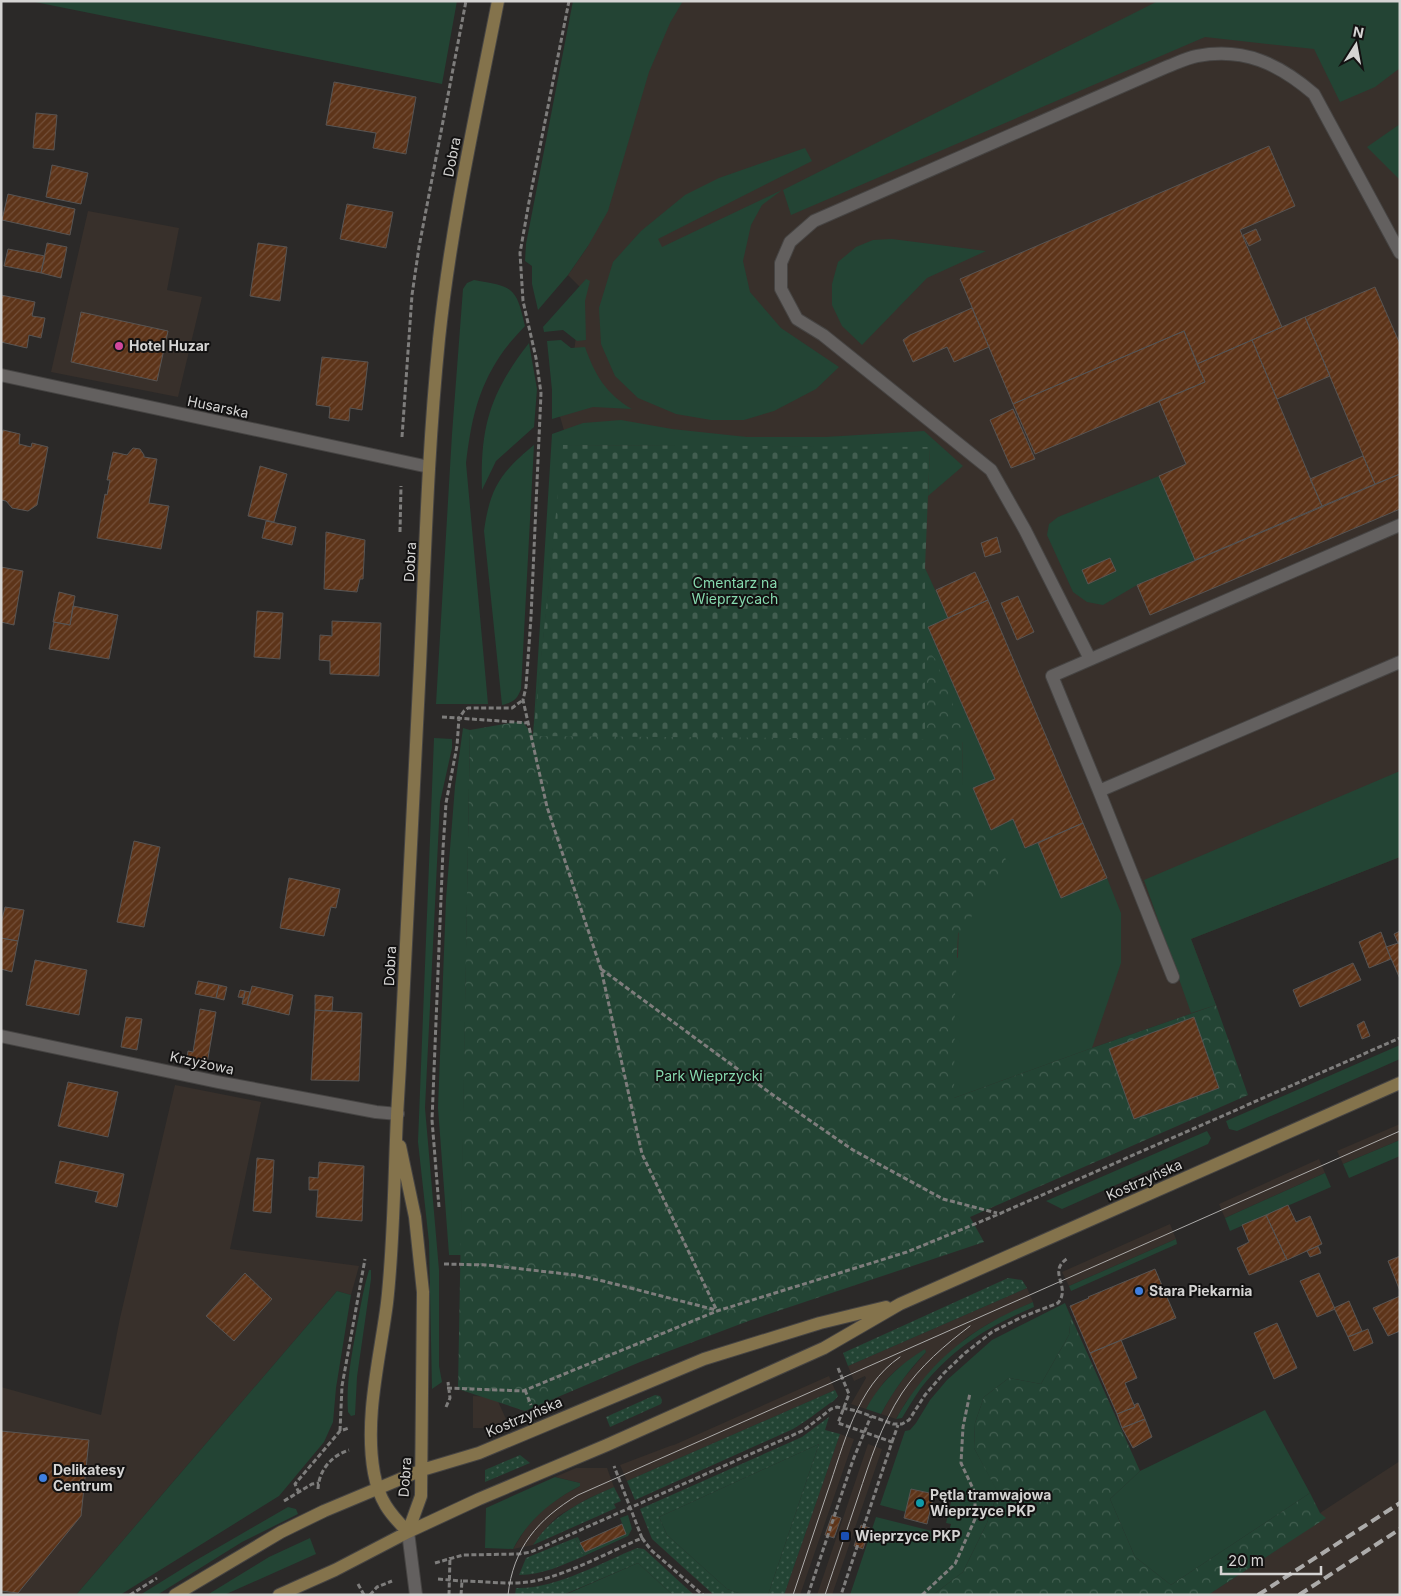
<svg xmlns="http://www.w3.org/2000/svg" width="1401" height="1596" font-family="Inter,sans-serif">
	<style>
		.built { fill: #38302b }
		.grass { fill: #234434 }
		.forest { fill: url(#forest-crowns) }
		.cemetery { fill: url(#cemetery-stones) }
		.garden { fill: url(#garden-dots) }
		.building { fill: url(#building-hatch); stroke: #575453 }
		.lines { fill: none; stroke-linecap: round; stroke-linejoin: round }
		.lane-casing { stroke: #464443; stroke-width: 14 }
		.street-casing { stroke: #464443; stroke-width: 14 }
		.secondary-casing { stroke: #464443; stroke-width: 14 }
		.path { stroke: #7e7d7c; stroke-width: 3; stroke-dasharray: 5 2.5; stroke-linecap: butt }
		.lane { stroke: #63605f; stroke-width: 12 }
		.street { stroke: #63605f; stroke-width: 12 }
		.secondary { stroke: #84734c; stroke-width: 12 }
		.tram { stroke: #acabaa; stroke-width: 1 }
		.rail { stroke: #acabaa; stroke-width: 4; stroke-dasharray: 10 5; stroke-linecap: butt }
		.hotel-dot { fill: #d1479c; stroke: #131212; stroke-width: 2 }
		.shop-dot { fill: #3f7fe0; stroke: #131212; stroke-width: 2 }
		.culture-dot { fill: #0f9aa8; stroke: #131212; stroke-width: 2 }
		.transit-dot { fill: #1a4fb4; stroke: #131212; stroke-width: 2 }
		.labels { text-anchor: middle; stroke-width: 4; stroke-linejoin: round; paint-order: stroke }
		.street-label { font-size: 14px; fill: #d5d4d3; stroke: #131212 }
		.poi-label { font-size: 14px; font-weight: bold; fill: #d5d4d3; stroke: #131212; text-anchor: start }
		.park-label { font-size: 14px; fill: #87daaf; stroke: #131212 }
	</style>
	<defs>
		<pattern id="forest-crowns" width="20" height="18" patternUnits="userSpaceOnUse" patternTransform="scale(1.25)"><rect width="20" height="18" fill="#234434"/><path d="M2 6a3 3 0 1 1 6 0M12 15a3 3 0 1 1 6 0" fill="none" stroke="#425e50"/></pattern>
		<pattern id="cemetery-stones" width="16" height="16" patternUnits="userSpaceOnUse" patternTransform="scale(1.25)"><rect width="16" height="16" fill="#234434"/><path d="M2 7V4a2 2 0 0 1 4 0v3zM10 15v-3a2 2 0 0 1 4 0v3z" fill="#425e50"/></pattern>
		<pattern id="garden-dots" width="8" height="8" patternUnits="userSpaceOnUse" patternTransform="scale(1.25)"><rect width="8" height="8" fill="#234434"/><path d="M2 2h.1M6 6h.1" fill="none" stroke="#425e50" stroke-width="1.8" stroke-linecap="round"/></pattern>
		<pattern id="building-hatch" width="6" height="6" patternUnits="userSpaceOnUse" patternTransform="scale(1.25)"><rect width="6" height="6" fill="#5d3419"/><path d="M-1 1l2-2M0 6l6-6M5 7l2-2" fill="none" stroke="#73503a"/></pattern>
	</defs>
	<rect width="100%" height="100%" fill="#2b2928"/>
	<path class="built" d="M617,1h783v856l-209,82 25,66 -124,43 -138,50 -389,-664 -6,-21 8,-6 15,-118 -14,-14 20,-29z
		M88,211l91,17 -12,62 35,7 -24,100 -127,-25z
		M175,1085l86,17 -31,147 129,17 -8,29 -14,-4 -261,304h-75v-208l100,28 19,-97z
		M1400,1124v16l-57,24 -6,-13z
		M1319,1159l6,14 -100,45 -6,-14z
		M1170,1224l6,15 -107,47 -7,-14z
		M1027,1288l6,14 -45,22 -22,14 -60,64 -10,17 -15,-5 10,-18 12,-17 23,-27 -1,-2 -29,20 -12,12 -18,27 -15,-5 15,-26 -1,-2 -11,5 -6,-15z
		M829,1376l6,14 -208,91 -7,-16 50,-19 4,-1z
		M473,1396l23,1 10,22 -10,7 -10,2h-13z
		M840,1434l14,5 -54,156h-16z
		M868,1444l14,5 -50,146h-15z
		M1400,1461v134h-192l117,-77 -5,-5z
		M576,1468h31l7,19 -27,12 -29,17 -11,11 -14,18 -20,4 13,-21 17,-19 24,-16 13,-7v-3l-25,-6z"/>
	<path class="grass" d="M30,1h427l-15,83z
		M573,1h110l-13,22 -21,49 -41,139 -20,35 -20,29 -30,35 -6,-26v-18l-7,-5 1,-17z
		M1158,1h242v67l-25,19 -35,15 -26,-53 -109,-12 -414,178 -8,-25z
		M1400,124v56l-33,-33z
		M805,148l7,13 -154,78 4,8 120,-57 -20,15 -11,20 -8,36 7,31 31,36 58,39 -23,22 -42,22 -30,9h-33l-35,-6 -38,-16 -23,-22 -14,-32 -2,-36 14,-46 28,-31 44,-36 34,-17z
		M892,239l94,12 -59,27 -65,67 -20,-19 -10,-21v-21l6,-22 18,-15 17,-7z
		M586,279l4,2 -5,20 1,39 -9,1 -14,-11 -19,2 -1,-5z
		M474,280c39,7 42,6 51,46 -9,10 -18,19 -25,30 -23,35 -29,66 -34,107l22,241h-52l16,-270 11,-145 4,-6z
		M561,340l10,8 14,-1c10,28 21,47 47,62l-39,-2 -41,12v-29l-5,-49z
		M529,343l8,46 -3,38 -38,34 -14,29c-2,-63 8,-97 47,-147z
		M621,420l51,9 75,8h78l99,-6 39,35 -35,30 2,-48 -366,-3 -31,291 19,-302 31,-11z
		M534,445l-13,244c-4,11 -8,13 -19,16l-18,-174c6,-43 16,-58 50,-86z
		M1159,476l36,84 -58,25 -34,20 -16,-3 -14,-10 -26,-57 2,-11 9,-7z
		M925,568l23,50 -20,9 67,152 -21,9 16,41 23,-10 12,29 13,-5 23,55 46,-20 14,35v50l-29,85 -138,50 -247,-327 251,187 5,-216 -38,-3z
		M463,728l7,2 -9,525h-12l-11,-147 8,-209 9,-113z
		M434,738l18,1v9l-12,54 -15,306 14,162v96l3,16 -10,7 -3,-147 -11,-100z
		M1400,771v86l-209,82 25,66 -25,8 -47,-133z
		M1400,1045v14l-163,72 -8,-2 -3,-8z
		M1207,1131l4,7 -3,6 -146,65 -16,-8z
		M1400,1140v16l-51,22 -6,-14z
		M1325,1173l6,14 -101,44 -5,-13z
		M1176,1239l1,5 -106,47 -2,-5z
		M369,1270h2v9l-14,98 -2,38 -4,1 -3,-4c-2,-27 3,-54 8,-81 4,-21 7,-41 13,-61z
		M337,1291l14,4 -15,93 -3,34 -9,20 -45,54 -159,99h-44z
		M1033,1302l1,5c-47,20 -81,41 -113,81 -7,10 -13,20 -19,30l-6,1c33,-58 76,-92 137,-117z
		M1065,1303l6,14 -2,18 -28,49 -32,-6 -25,19 -9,26 -1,25 24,44 -11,31 -24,49 -30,23h-83l26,-78 72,18 3,-11 -5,-1 6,-25 -40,-9 -6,23 -26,-7 25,-74 5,-1 6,-7 14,-23 17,-20 45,-40z
		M925,1349l1,3c-18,19 -33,39 -45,62l-15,-5c15,-27 33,-44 59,-60z
		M1265,1410l45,83 -139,92 -36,-28 -25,-58 30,-28z
		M819,1444l-51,151h-24l-17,-6 -60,-54 -8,-18z
		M555,1477l25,6v3c-29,15 -52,34 -67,63l-28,-1 1,-40z
		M288,1507l8,2 2,5 -56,28 -85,53h-17l53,-33z
		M628,1515l4,14 -4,7 -44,20 -9,-18 3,-1 7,15 41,-18 -6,-16z
		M310,1538l6,16 -92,41h-17l62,-38z
		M638,1563l35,32h-110l6,-2z"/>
	<path class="forest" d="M543,640l382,7 11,13 20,53 7,13 -1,78 25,32 15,11 6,20 -22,20 -8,12 -10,27 -10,7 -3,63 -1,102 138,-50 124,-43 32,90 -278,122 14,25 -233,78 -111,42 -115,49 -67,-22 12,-659 52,-9 11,14z
		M1071,1317l69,154 -30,28 25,58 36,28 139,-92 10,20 6,5 -118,77h-275l30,-23 24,-49 11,-30 -24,-45 1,-25 9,-26 25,-19 32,6 28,-49z"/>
	<path class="cemetery" d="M563,445l367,2 -5,121v171l-392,-3z"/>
	<path class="garden" d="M1008,1278l14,2 5,8 -179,78 -5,-13z
		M835,1390l3,6c-5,7 -6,5 -12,10 -11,8 -21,16 -33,23l-158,71 -8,-19z
		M655,1395l5,1 2,4 -1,4 -51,23 -4,-10z
		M829,1417l-4,13 15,4 -56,161h-16l51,-151 -160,73 8,18 60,54 17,6h-30l-62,-56 -12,-30 162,-72z
		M520,1455l10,8 -45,19v-12z
		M614,1487l7,14 -7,3 2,4 -83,37c19,-30 49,-44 81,-58z
		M575,1538l9,18c-22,9 -41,19 -65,19l7,-17z
		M637,1548l7,1 50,46h-21l-35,-32 -75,32h-48l1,-7c37,2 87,-26 121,-40z"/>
	<path class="building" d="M334,82l82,15 -10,57 -33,-6 3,-15 -50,-8z
		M36,113l21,2 -3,35 -21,-2z
		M1269,146l26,60 -55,24 42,97 -85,37 -13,-33 -171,73 -53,-125z
		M52,165l36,8 -7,31 -35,-7z
		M8,194l67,15 -5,26 -68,-15z
		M347,204l46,8 -7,36 -46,-9z
		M1256,229l5,11 -12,6 -6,-11z
		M47,243l20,4 -6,31 -20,-5z
		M258,243l29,4 -7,54 -30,-5z
		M8,249l37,7 -4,17 -37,-7z
		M1375,287l25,57v130l-25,10 -70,-167z
		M1,295l34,7 -3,14 13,2 -4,20 -12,-3 -2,13 -26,-6z
		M972,308l17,39 -35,15 -7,-15 -34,15 -10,-22 7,-5z
		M81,312l87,19 -11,50 -86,-19z
		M1305,317l25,59 -53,23 -25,-59z
		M1184,331l21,51 -170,72 -22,-50z
		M1252,340l70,166 -127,54 -36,-84 27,-12 -27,-63 46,-19 -8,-18z
		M322,357l46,5 -6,48 -12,-2 -1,13 -20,-3 1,-11 -14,-2z
		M1013,409l22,50 -24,9 -21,-48z
		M3,430l17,4 -1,10 12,3 1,-4 16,4 -11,58 -9,6 -16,-3 -6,-7 -5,-1v-63z
		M133,448l7,1 4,6v2l13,2 -8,44 20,3 -8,43 -64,-11 8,-44 2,1 3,-15h-3l6,-28 14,3z
		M1363,456l12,28 -53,22 -12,-27z
		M260,466l27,8 -13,48 -26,-6z
		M1400,474v35l-250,106 -13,-30z
		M266,521l30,6 -4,18 -30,-7z
		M326,532l39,8 -2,39h-3l-3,13 -33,-3z
		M997,537l4,15 -16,5 -4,-14z
		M1110,558l6,13 -28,13 -6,-14z
		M1,567l22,4 -9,54 -13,-3z
		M975,572l13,28 -40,18 -12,-28z
		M59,592l16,4 -5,29 -17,-3z
		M1018,596l16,36 -17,8 -16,-37z
		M988,600l95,223 -58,25 -12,-29 -22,11 -18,-42 22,-9 -67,-152z
		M73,606l45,9 -9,44 -60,-10 5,-27 16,3z
		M257,611l26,2 -3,46 -26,-2z
		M332,621l49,2 -2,53 -49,-2v-13l-11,-1 1,-25 12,1z
		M1083,823l24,55 -46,20 -23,-55z
		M134,841l26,6 -16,80 -27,-5z
		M289,878l51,11 -4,19 -5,-1 -7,29 -44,-8z
		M5,907l19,3 -6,31 -17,-3v-14z
		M1400,931v12h-2l-4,-9z
		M1381,932l10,27 -22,9 -10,-26z
		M1,938l17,3 -6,31 -11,-3z
		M1398,943h2v36l-14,-32z
		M35,960l52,10 -8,45 -53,-10z
		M1353,963l8,17 -61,27 -7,-17z
		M198,981l21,4 -3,13 -21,-4z
		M219,985l8,2 -3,13 -8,-2z
		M252,986l41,9 -4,20 -42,-10z
		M240,990l5,1 -1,7 -6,-1z
		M245,991l5,1 -3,13 -5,-1z
		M315,995l18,2 -1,14 -17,-1z
		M200,1009l16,3 -9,52 -20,-4 1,-9 5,1z
		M315,1010l47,3 -3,68 -48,-1z
		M126,1017l16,2 -5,31 -16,-3z
		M1194,1017l25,71 -85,31 -25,-70z
		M1364,1021l6,15 -8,3 -5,-14z
		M68,1082l50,10 -10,45 -50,-11z
		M257,1158l17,2 -3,53 -18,-2z
		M60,1161l64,13 -7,33 -22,-5 3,-10 -43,-9z
		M319,1162l45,4 -2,55 -46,-4 2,-27h-9v-13l9,1z
		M1288,1205l8,17 14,-6 12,28 -35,16 -21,-45z
		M1266,1215l21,45 -38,15 -12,-27 12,-6 -7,-17z
		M1318,1246l3,7 -11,4 -3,-6z
		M1400,1256v35l-12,-30z
		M1155,1269l21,49 -86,35 -20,-47 19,-8 -1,-1z
		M245,1273l27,26 -38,42 -28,-25z
		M1319,1273l16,36 -18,8 -17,-36z
		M1400,1296v35l-12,5 -15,-28z
		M1349,1301l13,30 -14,6 -14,-29z
		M1277,1323l20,45 -23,11 -20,-46z
		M1368,1329l5,14 -19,8 -6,-14z
		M1121,1340l16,38 -12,5 10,24 -18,7 -27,-61z
		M1138,1403l7,16 -23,9 -5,-14 18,-7 -1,-2z
		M1145,1419l7,18 -19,11 -11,-20z
		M1,1431l88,9 -8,76 -63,77 -17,-2z
		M911,1489l23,5 -7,30 -23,-6z
		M832,1515l9,3 -7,20 -9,-3z
		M622,1524l4,10 -41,18 -5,-9z
		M861,1525l9,3 -7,21 -9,-3z"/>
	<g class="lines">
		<g class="lane-casing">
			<path id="lane" d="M1400,525l-348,151 47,115 301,-129
				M1090,659l-65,-129 -34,-60 -168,-135 -26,-16 -16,-30v-26l9,-21 24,-21 350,-153c11,-4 22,-10 33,-12 47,-9 82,8 117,38l86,159
				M1099,791l74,186"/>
		</g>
		<g class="street-casing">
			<path id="street" d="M1,375l428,92
				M1,1036l217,46 158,30 22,2
				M408,1532l8,63"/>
		</g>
		<g class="secondary-casing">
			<path id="secondary" d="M400,1146l15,71 8,75 -2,204 -13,36
				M408,1532c-19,-19 -29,-32 -34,-59 -10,-55 6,-115 13,-170 7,-62 7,-125 10,-187 9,-150 16,-300 23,-451 5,-109 8,-218 19,-326 12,-114 37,-226 59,-338
				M175,1595l106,-63 43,-21 98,-41 57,-17 225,-94 116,-36 66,-16
				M279,1595l56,-25 73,-38 71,-33 128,-54 217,-97 76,-44 500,-221"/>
		</g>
		<path class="path" d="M569,1l-40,201 -9,51 3,48 13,57 5,35 -10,224 -5,70 -3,13 24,107 54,162 41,185 75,157
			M402,437l10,-142 7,-48 47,-246
			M400,532l1,-46
			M442,717l87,6
			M601,969l172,126 80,55 90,49 54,14
			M439,1207l-7,-87 11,-271 3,-46 11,-57 2,-28 5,-7 4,-3h44l11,-8
			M444,1264l43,1 88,10 28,6 113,29
			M838,1368l11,26 -11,29 54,19 -51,153
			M447,1388l76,3 194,-80 190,-59 92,-38 401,-176
			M525,1390l6,15
			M446,1407l4,-9 -2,-16
			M340,1431l2,-45 23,-127
			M892,1442l6,-17
			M318,1489c1,-19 13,-33 31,-39
			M299,1493l-4,-9 45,-53 9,-3
			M284,1501l28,-17 7,-1
			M642,1538l9,12 52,45
			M435,1563l28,-8 56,-1 12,-2 260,-116 13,-6 27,-21 6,-2 20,4 36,13h9l7,-4 16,-25 19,-22 21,-20 27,-21 30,-15 36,-14c14,-17 -12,-31 10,-45
			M438,1579l24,2
			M358,1584l6,11
			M130,1595l27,-17
			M370,1595l7,-8 15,-6
			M449,1595l1,-38
			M461,1595l1,-14c25,0 52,5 77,-1 34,-8 70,-28 103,-42l-28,-72
			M808,1595l45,-135 18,-44
			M922,1595l33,-31 20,-45v-26l-14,-30 2,-36 7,-34"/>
		<use href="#lane" class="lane"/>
		<use href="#street" class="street"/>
		<use href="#secondary" class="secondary"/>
		<path class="tram" d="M508,1595c5,-47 30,-76 70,-100l822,-364
			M793,1595c11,-34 23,-68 34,-102 17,-48 29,-106 73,-136
			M825,1595c11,-33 22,-65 33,-98 12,-36 23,-72 44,-104 18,-27 43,-48 68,-67"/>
		<path class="rail" d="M1258,1595l142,-92
			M1299,1595l101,-66"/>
	</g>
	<circle class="hotel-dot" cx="119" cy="346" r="5"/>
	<g class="shop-dot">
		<circle cx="1139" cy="1291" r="5"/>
		<circle cx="43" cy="1478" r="5"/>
	</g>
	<circle class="culture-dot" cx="920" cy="1503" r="5"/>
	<rect class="transit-dot" x="840" y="1531" width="10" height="10" rx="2.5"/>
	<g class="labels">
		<g class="street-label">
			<text transform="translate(452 157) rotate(-79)" y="5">Dobra</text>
			<text transform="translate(218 407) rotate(12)" y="5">Husarska</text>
			<text transform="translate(410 562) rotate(-87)" y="5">Dobra</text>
			<text transform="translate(390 966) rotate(-87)" y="5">Dobra</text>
			<text transform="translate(202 1063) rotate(12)" y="5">Krzyżowa</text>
			<text transform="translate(1144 1180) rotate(-24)" y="5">Kostrzyńska</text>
			<text transform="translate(524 1417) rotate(-23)" y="5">Kostrzyńska</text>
			<text transform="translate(405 1477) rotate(-86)" y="5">Dobra</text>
		</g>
		<g class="poi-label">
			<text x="129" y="351">Hotel Huzar</text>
			<text x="1149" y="1296">Stara Piekarnia</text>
			<text x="53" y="1475">Delikatesy<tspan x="53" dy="16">Centrum</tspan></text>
			<text x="930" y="1500">Pętla tramwajowa<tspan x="930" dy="16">Wieprzyce PKP</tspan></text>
			<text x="855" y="1541">Wieprzyce PKP</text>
		</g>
		<g class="park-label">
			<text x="735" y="588">Cmentarz na<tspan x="735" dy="16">Wieprzycach</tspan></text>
			<text x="709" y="1081">Park Wieprzycki</text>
		</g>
	</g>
	<rect width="1401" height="1596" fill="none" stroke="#d5d4d3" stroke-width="5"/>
	<g transform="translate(1356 45) rotate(11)" stroke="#131212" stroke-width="4" paint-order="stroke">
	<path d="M0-4L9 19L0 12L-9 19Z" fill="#d5d4d3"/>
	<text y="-8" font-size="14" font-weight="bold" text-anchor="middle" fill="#d5d4d3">N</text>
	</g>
	<path d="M1221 1566v8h100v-8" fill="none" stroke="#d5d4d3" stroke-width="2.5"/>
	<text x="1228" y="1566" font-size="15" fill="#d5d4d3" stroke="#131212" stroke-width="4" paint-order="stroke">20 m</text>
</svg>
